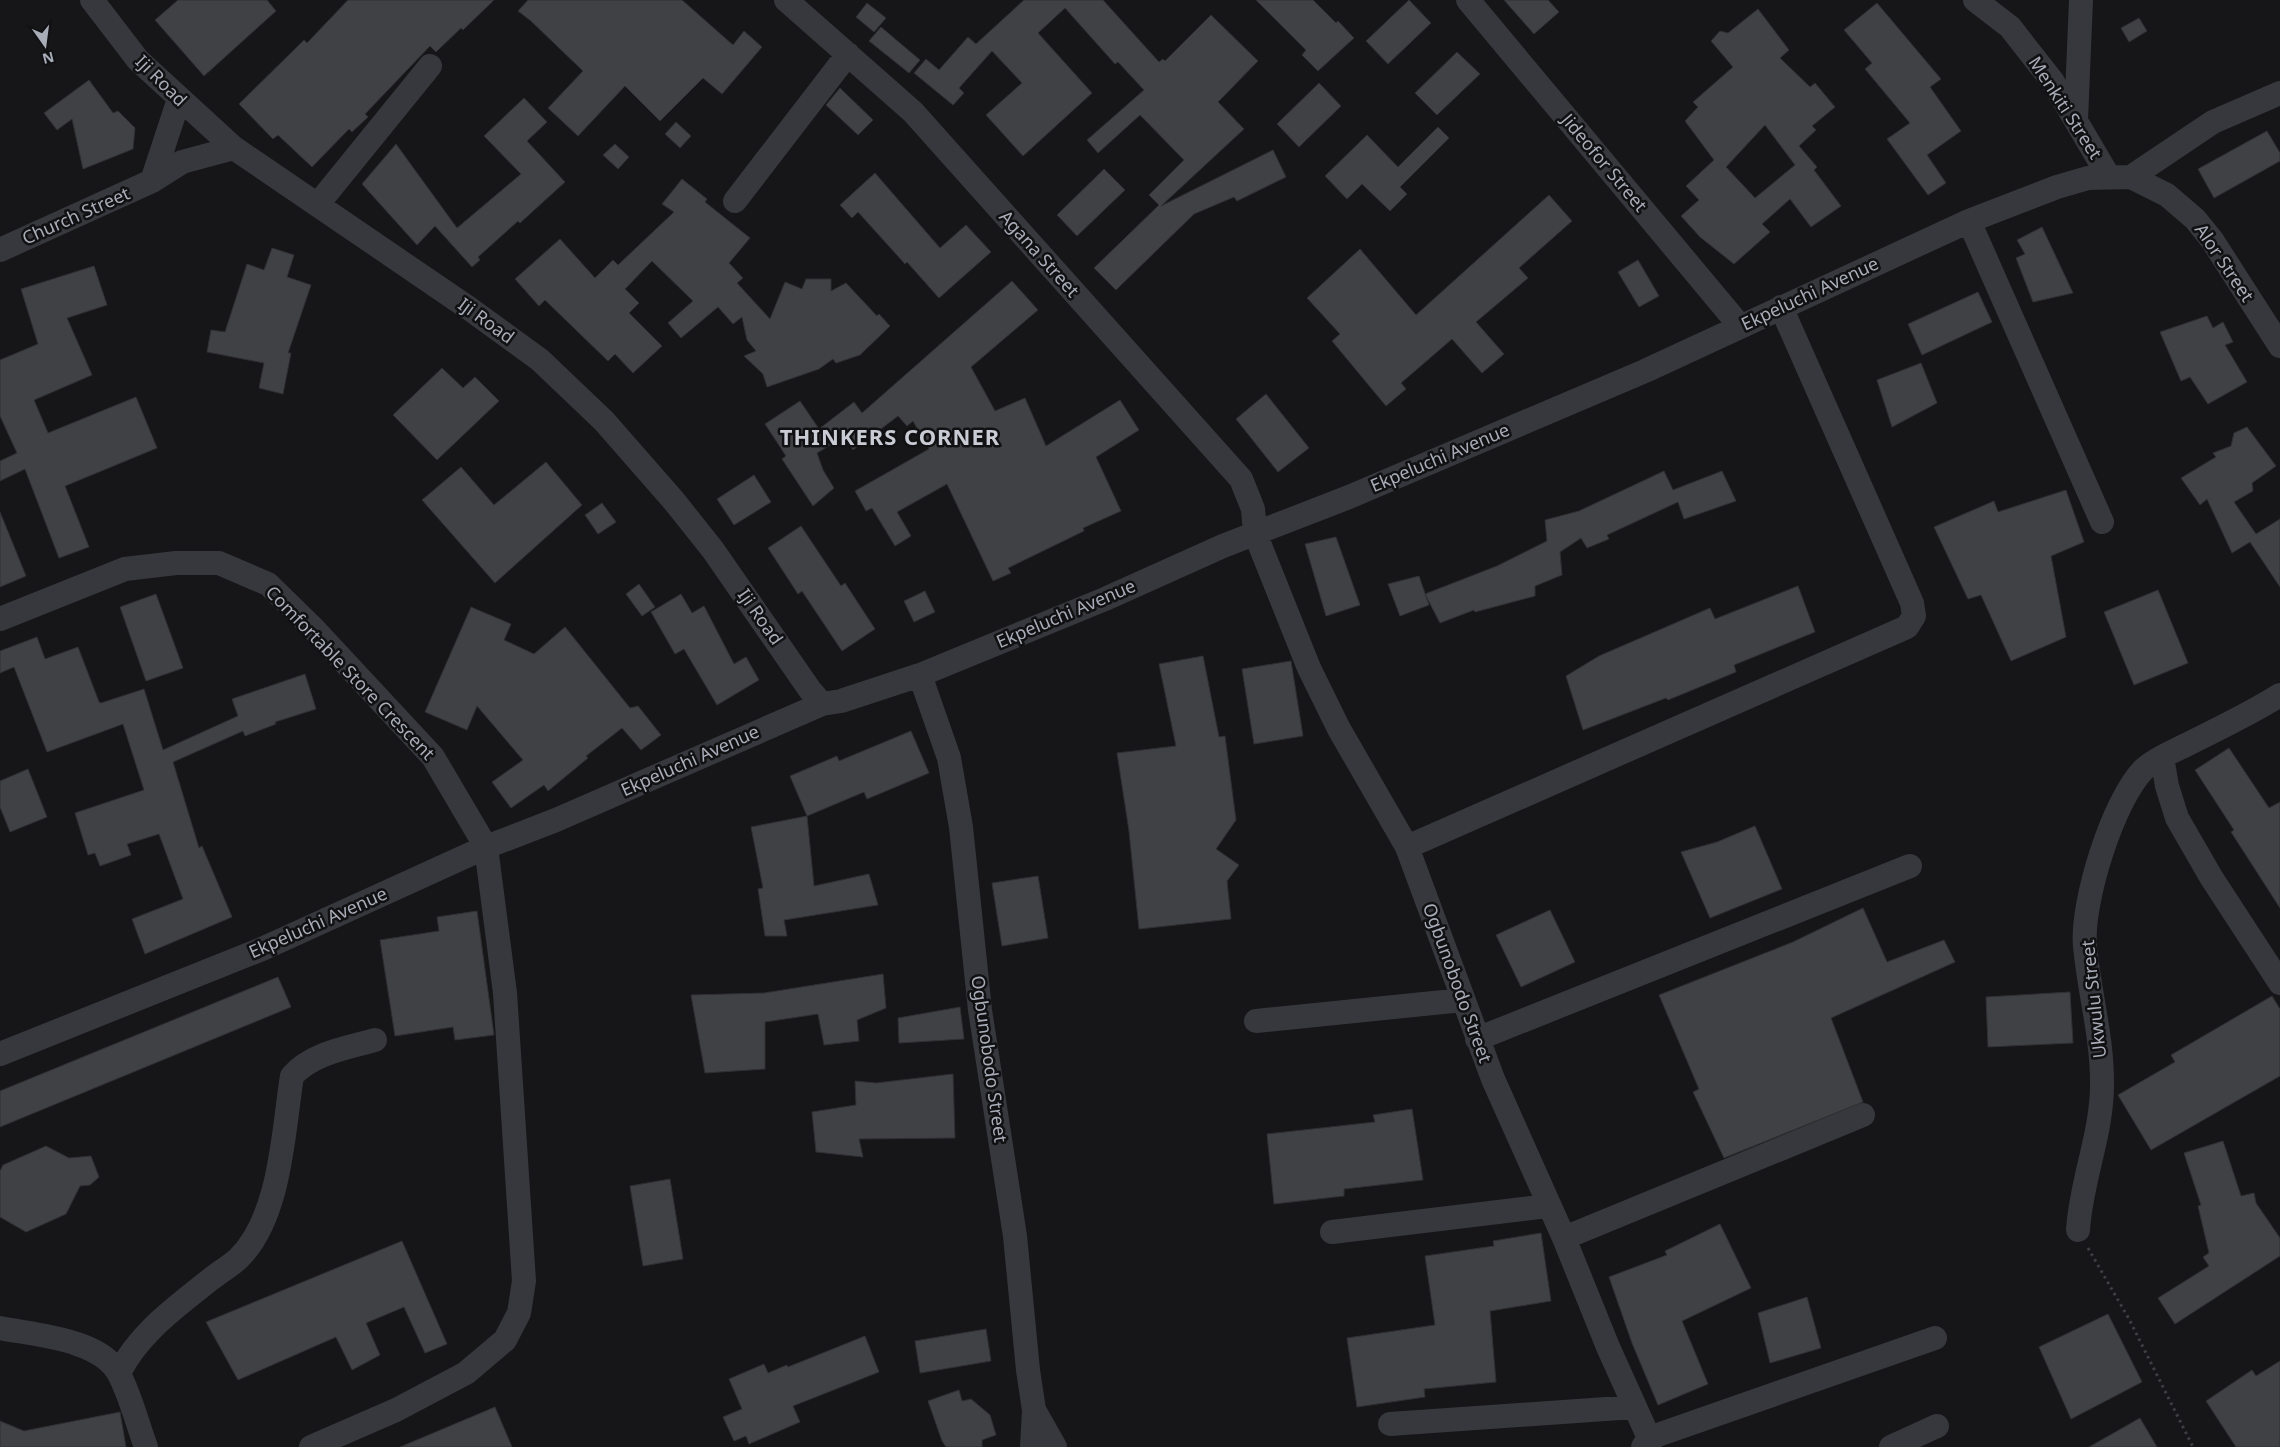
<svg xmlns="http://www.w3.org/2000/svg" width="2280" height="1447" font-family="'Noto Sans',sans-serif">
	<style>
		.building { fill: #404145; stroke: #303034; fill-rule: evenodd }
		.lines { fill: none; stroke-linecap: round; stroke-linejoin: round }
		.path { stroke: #3d3f44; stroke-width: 3; stroke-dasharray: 2.5 4; stroke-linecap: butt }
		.minor { stroke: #37383d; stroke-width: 24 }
		.labels { text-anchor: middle; stroke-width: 5; stroke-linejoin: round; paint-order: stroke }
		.street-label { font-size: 18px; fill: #a8adb8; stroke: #111113 }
		.district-label { font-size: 22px; font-weight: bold; letter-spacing: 1px; fill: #c9ccd4; stroke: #111113 }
	</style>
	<rect width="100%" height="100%" fill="#161618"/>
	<path class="building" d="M178,0h89l9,11 -72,65 -49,-56z
		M348,0h146l-31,30 -2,-2 -25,24 -6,-6 -65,68 3,3 -16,15 -3,-3 -37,38 -34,-32 -5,4 -34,-35 65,-64 3,3z
		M528,0h154l51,45 11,-14 18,16 -40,47 -19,-16 -43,43 -35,-35 -47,50 -30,-28 35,-37 -52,-50 -13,-10z
		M1024,0h79l56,62 4,-3 2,2 46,-46 47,46 -40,41 26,27 -83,77 112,-56 13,27 -49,24 -3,-4 -40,17 -78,76 -22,-22 65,-63 -10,-10 35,-35 -44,-45 -42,38 -11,-13 57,-50 -26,-28 -3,2 -50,-56 -27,25 54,60 -69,63 -37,-41 36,-32 -30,-32 -33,37 5,5 -11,12 -39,-32 12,-14 13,11 29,-33 8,7z
		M1256,0h57l23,23 2,-2 16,17 -36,33 -16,-16 4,-5z
		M1409,0l22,23 -43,41 -22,-23z
		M1504,0h44l11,12 -25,22z
		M867,3l19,15 -12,14 -18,-15z
		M1877,3l64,76 -11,8 31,44 -34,24 19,28 -18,12 -41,-56 23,-16 -45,-54 7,-6 -28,-33z
		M1758,9l31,41 -9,8 30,29 5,-4 20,24 -23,19 4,4 -17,16 18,21 -3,3 27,36 -30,21 -21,-28 -28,25 8,8 -36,32 -34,-27 -19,-21 18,-16 -13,-14 28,-26 -29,-39 13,-14 -5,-5 40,-35 -22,-26 9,-10 8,2zM1765,125l30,40 -40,33 -29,-31z
		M2139,18l8,13 -18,11 -8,-14z
		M881,27l39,33 -11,13 -40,-32z
		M1457,52l23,22 -43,41 -22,-22z
		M89,80l24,33 5,-2 17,17 -2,21 -50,20 -11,-50 -15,11 -13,-17z
		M1319,83l22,23 -42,41 -22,-23z
		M840,88l33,32 -15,15 -32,-30z
		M524,98l23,24 -20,19 38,41 -45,41 -2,-2 -40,36 2,3 -8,7 -37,-41 -18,19 -55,-61 34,-40 61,84 64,-54 -37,-38z
		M676,122l15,14 -11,12 -15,-14z
		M1438,127l11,11 -49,49 7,7 -17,17 -28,-27 -15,15 -22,-23 42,-41 31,32z
		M2267,131l13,22v8l-66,37 -16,-29z
		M615,144l14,13 -11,12 -15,-14z
		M1104,169l21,21 -48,46 -20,-21z
		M875,173l65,75 26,-23 25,27 -52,46 -32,-36 -2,2 -47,-52 -6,6 -12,-13z
		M682,179l25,20 -2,3 45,36 -21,25 14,15 -6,5 33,36 15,-37 17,7 4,-10h25v12l15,-8 31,33 2,-2 11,12 -30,29 -24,8 -3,-4 -14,10 -52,18 -4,-13 -19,-18 12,-5 -9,-11 -5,-23 -9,7 -15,-17 -37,31 -13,-15 25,-22 -41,-40 -27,28 14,14 -10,10 33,33 -29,27 -18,-19 -7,7 -63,-61 -6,6 -24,-27 45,-40 35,39 18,-18 5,5 56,-53 -12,-8z
		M1549,195l23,26 -53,47 9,10 -52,44 28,32 -22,19 -30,-34 -51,44 5,6 -20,17 -54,-65 8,-7 -33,-36 53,-49 56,66z
		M2042,227l31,66 -40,9 -17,-44 9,-4 -8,-14z
		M272,248l22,7 -7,22 24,8 -23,68h3l-8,41 -24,-6 5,-25 -57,-11 4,-22 14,2 22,-68 17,6z
		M1638,260l21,36 -20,11 -21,-35z
		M94,266l13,39 -40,13 25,57 -58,25 14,33 88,-36 21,51 -92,38 24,61 -30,11 -34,-89 -25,12v-20l17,-8 -17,-37v-56l38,-16 -17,-55z
		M1012,281l26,29 -67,57 24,44 30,-13 21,48 74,-46 19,30 -43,27 25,54 -38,17 1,3 -76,37 3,5 -18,8 -46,-97 -50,28 14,24 -16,10 -23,-38 -6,3 -11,-20 74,-42 -16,-28 -6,5 -9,-10 -45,34 -9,-13 -27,16 6,17 11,18 -21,18 -31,-47 4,-3 -21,-32 35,-23 19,28 35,-27 8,11z
		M1978,292l14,30 -70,33 -14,-31z
		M2207,316l6,12 10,-6 10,20 -8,3 22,37 -39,22 -18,-27 -9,4 -21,-49z
		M1921,363l16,40 -45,24 -15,-47z
		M442,368l21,20 12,-11 24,24 -62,59 -44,-45z
		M1266,394l43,54 -31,24 -42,-53z
		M2247,427l29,39 -24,17 1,8 -19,11 22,32 24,-15v68l-30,-45 -18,11 -25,-54 -7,6 -19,-27 35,-21 -3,-4 18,-7 3,-13z
		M546,462l36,43 -87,78 -73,-83 39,-33 33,38z
		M1664,471l9,19 49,-19 14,30 -52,18 -6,-17 -71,33 2,4 -22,9 -6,-10 -21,14 2,23 -27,11v10l-60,16 -1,-2 -34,13 -15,-29 72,-28 50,-25 -2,-21 34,-9z
		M754,475l17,27 -37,23 -17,-26z
		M2066,490l18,52 -33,14 15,81 -55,24 -30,-66 -13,4 -34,-72 60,-26 4,11z
		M602,503l14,19 -18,12 -13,-19z
		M0,512l26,64 -26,11z
		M801,526l40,60 4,-3 30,46 -33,22 -40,-60 -4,3 -30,-46z
		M1336,537l24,68 -34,11 -21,-72z
		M1419,576l10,29 -29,11 -12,-32z
		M639,584l16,23 -13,9 -16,-22z
		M1798,586l17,46 -81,33 2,7 -68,28 -2,-2 -83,32 -17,-54 33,-20 111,-48 5,11z
		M2158,590l30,73 -54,22 -30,-73z
		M925,591l10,21 -21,10 -10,-21z
		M156,594l27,74 -37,13 -26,-74z
		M681,594l11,19 12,-7 30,58 12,-7 13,23 -42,25 -33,-56 -9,5 -24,-42z
		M471,607l40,17 -7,16 30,14 31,-27 65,81 8,-2 23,29 -20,15 -19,-22 -36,28 2,2 -40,33 -4,-6 -33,23 -19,-26 31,-22 -46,-54 -10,24 -42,-18z
		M37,637l8,22 33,-12 21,55 2,1 43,-14 19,61 75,-34 -6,-17 73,-25 11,35 -41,13 1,2 -31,12 -2,-5 -70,31 26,86 3,-2 30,71 -87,37 -13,-35 51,-20 -24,-65 -32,10 4,11 -31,11 -5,-13 -7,2 -13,-42 69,-23 -21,-66 -76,28 -33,-85 -14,6v-22z
		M1203,656l16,81 6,-1 11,84 -20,29 23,16 -12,16 4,38 -92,10 -10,-98 -12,-78 59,-7 -17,-82z
		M1291,661l12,75 -49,8 -12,-75z
		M911,731l18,42 -62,26 -3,-7 -57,24 -17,-40 47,-20 2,5z
		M2229,748l40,60 11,-6v106l-49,-76 3,-2 -39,-60z
		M28,769l19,48 -37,15 -10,-25v-26z
		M807,816l7,70 55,-12 9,31 -94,15 3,16h-22l-7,-47 5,-1 -12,-61z
		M1755,826l27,63 -72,29 -29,-66 36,-10z
		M1038,876l10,62 -46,8 -10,-63z
		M1863,908l24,54 57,-22 11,22 -124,56 32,84 -139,56 -31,-66 6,-3 -40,-94 134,-53z
		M1550,910l25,52 -54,25 -25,-52z
		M477,911l17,124 -39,5 -2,-13 -58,9 -15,-96 59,-9 -2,-14z
		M883,974l3,34 -29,12 2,21 -35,4 -6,-31 -53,8v47l-60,4 -14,-78 73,-2z
		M278,977l13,30 -291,120v-36z
		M2070,992l3,51 -85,4 -2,-50z
		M2272,996l8,13v67l-129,74 -33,-55 57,-33 -4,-7z
		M960,1007l4,32 -65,4 -1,-25z
		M953,1074l2,64 -96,1 4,18 -47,-5 -4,-40 44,-7 -1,-24 21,2z
		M1412,1109l11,71 -79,9v7l-70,8 -7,-70 108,-12 -2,-7z
		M2223,1141l18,55 13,-3 2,10 24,35v18l-105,68 -17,-26 51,-32 -6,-9 6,-4 -11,-47 3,-1 -17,-52z
		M46,1146l23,12 22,-2 8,21 -9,8 -10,1 -14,28 -40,18 -26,-15v-46l3,-6z
		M670,1179l13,80 -40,7 -13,-80z
		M1720,1224l31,64 -69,33 26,63 -50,21 -26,-62 -23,-66 58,-22 -2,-4z
		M1541,1233l10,68 -61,10 6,71 -72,7 1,8 -68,10 -10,-69 88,-13 -10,-69 69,-10 -1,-5z
		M402,1241l45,103 -22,9 -21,-46 -38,16 14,32 -28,15 -16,-33 -98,43 -32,-58z
		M1807,1297l14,51 -51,15 -12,-50z
		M2108,1314l34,68 -71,37 -32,-72z
		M986,1329l5,32 -71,12 -5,-32z
		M865,1336l14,36 -86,34 7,16 -51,22 -3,-8 -12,5 -11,-24 19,-8 -13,-30 35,-15 4,9 19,-8 1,2z
		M2280,1361v86h-44l-30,-46 46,-31 4,6z
		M959,1390l3,11 9,-2 19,16 6,20 -14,5v7h-36l-4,-6 -14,-40z
		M495,1407l17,40h-112z
		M120,1412l6,35h-126v-26l24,10z
		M2140,1418l17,29h-68z"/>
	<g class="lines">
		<path class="path" d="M2088,1248l41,71 64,128"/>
		<path class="minor" d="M92,0l46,60 96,88 236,161 70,51 64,61 70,80 39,49 97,140 12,14
			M786,0l127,112 328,367 12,30 2,24 54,135 30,61 68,118 86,232 71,159 44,109 41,91 1,9
			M1468,0l272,326
			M1975,0l35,27 43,55 56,95
			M2076,120l5,-120
			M2131,177l82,-55 67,-29
			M152,181l27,-82
			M735,201l113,-147
			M318,204l112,-138
			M1969,221l133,301
			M0,250l152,-69 30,-19 52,-14
			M0,619l125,-50 51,-6h43l49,21 44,43 121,130 53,90 19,146 19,288 -5,32 -14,27 -39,33 -70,37 -85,37
			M920,675l29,83 12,69 19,183 35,226 13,134 6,40 -2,37
			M2162,757l5,29 10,32 34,59 69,106
			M1407,847l500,-220 7,-11 -2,-13 -131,-296
			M1256,1021l207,-21
			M1477,1039l433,-173
			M0,1054l262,-105 224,-102 70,-27 266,-116 19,-3 79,-26 185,-76 118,-53 126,-49 296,-126 324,-150 88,-34 31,-9 43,-1 36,18 28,24 17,21 68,106
			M2078,1230c3,-50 25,-98 24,-149 0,-45 -13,-90 -17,-135 -4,-43 28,-146 59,-177 12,-11 28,-17 42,-24 32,-16 64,-31 94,-50
			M1332,1232l216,-26
			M1564,1238l299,-123
			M0,1328c35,7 101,11 119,46 12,23 18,49 27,73
			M119,1373c20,-40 57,-66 92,-94 9,-7 19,-13 27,-20 43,-42 45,-127 54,-183 20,-23 55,-28 83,-36
			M1034,1410l21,37
			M1390,1424l244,-17
			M1643,1447l6,-9 286,-100
			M1891,1447l46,-21"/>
	</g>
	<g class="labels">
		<g class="street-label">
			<text transform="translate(161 81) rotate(45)" y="6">Iji Road</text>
			<text transform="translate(2065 108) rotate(57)" y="6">Menkiti Street</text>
			<text transform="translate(1604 163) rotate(50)" y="6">Jideofor Street</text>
			<text transform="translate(76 216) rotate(-24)" y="6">Church Street</text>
			<text transform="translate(1039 254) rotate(48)" y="6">Agana Street</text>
			<text transform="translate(2224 263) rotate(56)" y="6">Alor Street</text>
			<text transform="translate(1810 294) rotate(-25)" y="6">Ekpeluchi Avenue</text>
			<text transform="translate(486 321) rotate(36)" y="6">Iji Road</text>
			<text transform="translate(1440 458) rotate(-23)" y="6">Ekpeluchi Avenue</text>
			<text transform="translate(1066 614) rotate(-23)" y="6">Ekpeluchi Avenue</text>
			<text transform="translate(760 617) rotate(55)" y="6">Iji Road</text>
			<text transform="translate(350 673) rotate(46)" y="6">Comfortable Store Crescent</text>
			<text transform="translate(690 761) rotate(-24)" y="6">Ekpeluchi Avenue</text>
			<text transform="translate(318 923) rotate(-24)" y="6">Ekpeluchi Avenue</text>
			<text transform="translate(1457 983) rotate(70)" y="6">Ogbunobodo Street</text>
			<text transform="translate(2094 999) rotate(-96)" y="6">Ukwulu Street</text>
			<text transform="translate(989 1059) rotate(82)" y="6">Ogbunobodo Street</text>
		</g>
		<g class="district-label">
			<text x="890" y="445">THINKERS CORNER</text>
		</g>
	</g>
	<g transform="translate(45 45) rotate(166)" stroke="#111113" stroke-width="4" paint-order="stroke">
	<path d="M0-4L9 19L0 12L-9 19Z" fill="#a8adb8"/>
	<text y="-8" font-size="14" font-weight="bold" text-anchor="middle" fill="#a8adb8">N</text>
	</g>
</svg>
